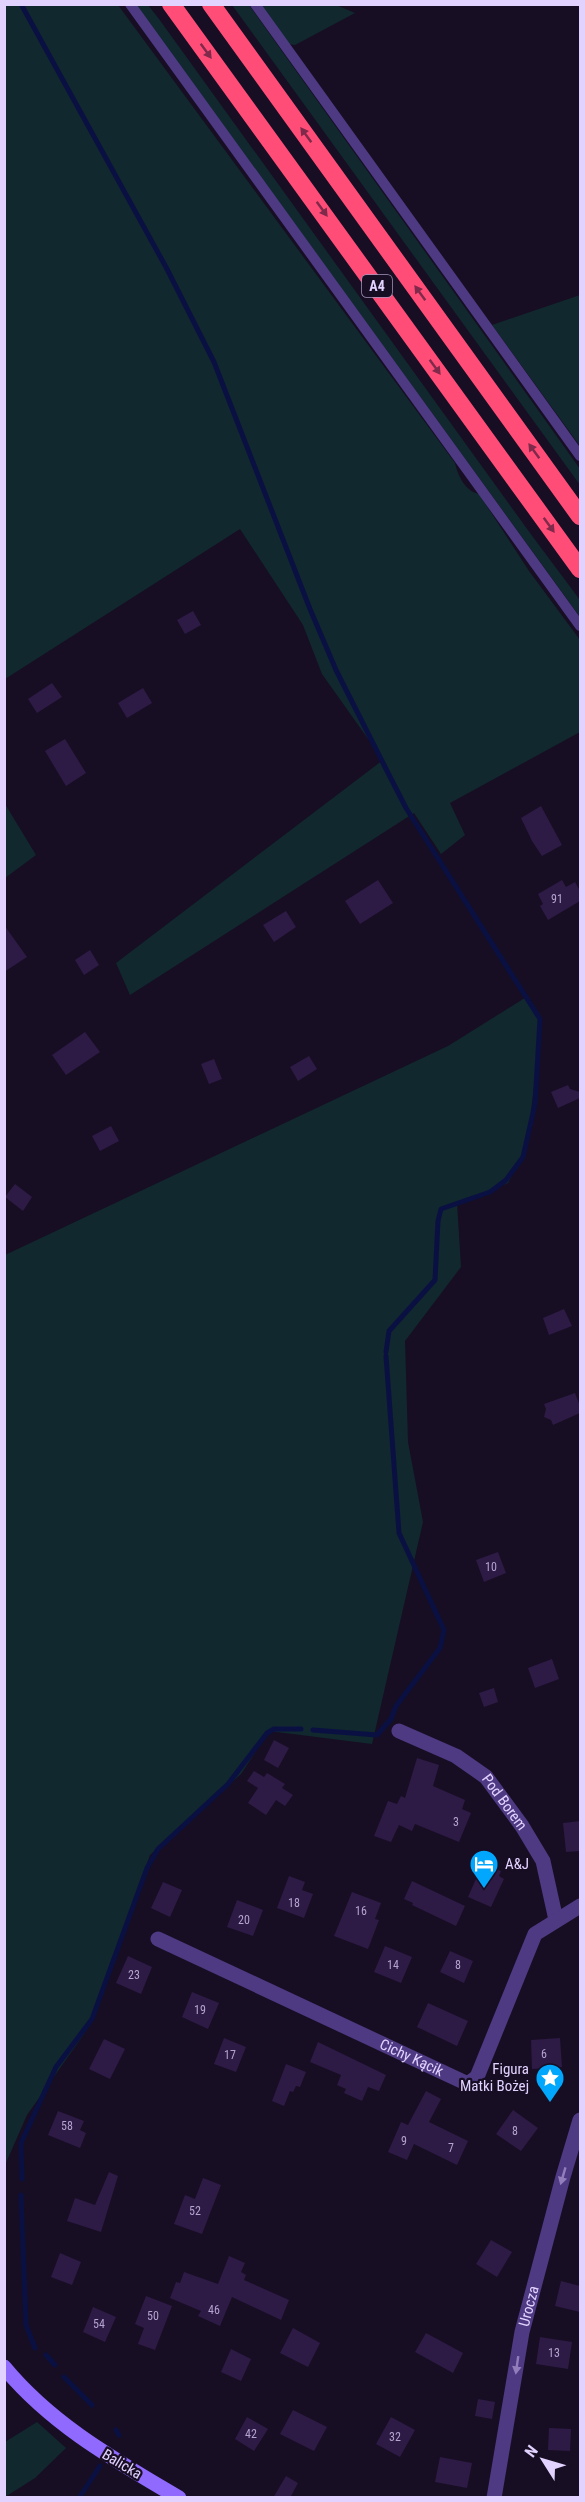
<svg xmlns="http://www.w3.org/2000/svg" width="585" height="2502" font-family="'Roboto Condensed',sans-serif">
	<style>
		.green { fill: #11282e }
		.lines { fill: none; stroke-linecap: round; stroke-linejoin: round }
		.stream { stroke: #0a1142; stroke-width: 5 }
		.building { fill: #2d1a45 }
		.service { stroke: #4e3983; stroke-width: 10 }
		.minor { stroke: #4e3983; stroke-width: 15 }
		.secondary { stroke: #9069ff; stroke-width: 15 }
		.motorway { stroke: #ff4d78; stroke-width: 18 }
		.oneway { fill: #7f2a4a }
		.oneway2 { fill: #917ebb }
		.labels { text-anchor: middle; stroke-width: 4.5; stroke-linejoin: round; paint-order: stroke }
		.number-label { font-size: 12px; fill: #b5a4d0 }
		.shield { fill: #170e24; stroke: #a597bd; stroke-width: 1.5 }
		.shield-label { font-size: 14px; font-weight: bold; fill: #e2d2ff }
		.street-label { font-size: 15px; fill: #e2d2ff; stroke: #170e24 }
		.poi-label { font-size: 15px; fill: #e2d2ff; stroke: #170e24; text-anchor: start }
	</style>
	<rect width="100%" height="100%" fill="#170e24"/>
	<path class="green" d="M5,5h113l337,458c3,13 10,28 24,31l50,77 51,69v92l-130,71 15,32 -24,19 -27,-41 -284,182 -14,-32 267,-203 -61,-86 -19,-49 -63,-96 -235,150z
		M136,5h12l11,14 371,514 50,67v17z
		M232,5h17l331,464v16z
		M259,5h77l19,8 -60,32 -8,-1z
		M580,295v151l-88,-121z
		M5,804l31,51 -31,23h-1z
		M528,996l14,22 -15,128 -19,37 -51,20 4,64 -56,74 3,101 15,80 -51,222 -103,-13 -28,43 -91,81 -59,169 -64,91 -22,50v-910l443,-209z
		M37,2422l29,26 -31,30 -30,19v-55z"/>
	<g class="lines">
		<path class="stream" d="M21,4l146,265 47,93 96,247 26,61 47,93 23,45 134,211 -5,85 -12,53 -17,23 -16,12 -49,17 -3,12 -3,59 -46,51 -3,21
			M313,1730l64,5 14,-16 5,-13 44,-58 4,-18 -45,-97 -13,-177
			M22,2179l-1,-36 35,-76 36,-48 55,-151 11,-19 70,-65 39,-51 7,-4h27
			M21,2195l5,130 9,23
			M46,2355l9,10
			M64,2377l28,28
			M116,2430l3,5
			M79,2498l21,-32"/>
	</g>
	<path class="building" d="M193,611l8,14 -16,9 -8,-14z
		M52,683l10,14 -25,16 -9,-14z
		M143,688l9,15 -25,15 -9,-15z
		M65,739l21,34 -20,13 -21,-35z
		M541,806l21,39 -20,11 -10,-15 -11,-23z
		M378,880l15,23 -33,21 -15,-23z
		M562,880l4,7 9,-5 5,9v10l-32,19 -8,-14 3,-2 -5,-10z
		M286,911l10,16 -22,15 -11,-17z
		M4,925l23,32 -23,15z
		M90,950l9,15 -15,10 -9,-15z
		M85,1032l15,20 -34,23 -14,-20z
		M309,1056l8,13 -19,12 -8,-14z
		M214,1059l8,20 -13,5 -8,-20z
		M568,1085l2,4 10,3v6l-22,10 -7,-16z
		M111,1126l8,15 -19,10 -8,-15z
		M15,1184l17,13 -9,14 -18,-14z
		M564,1309l8,17 -23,9 -6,-17z
		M575,1393l5,13v7l-27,12 -2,-5 -7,-3 2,-8 -2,-5z
		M498,1552l8,21 -22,9 -8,-22z
		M552,1659l7,20 -24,9 -7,-20z
		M494,1688l4,14 -14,5 -5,-14z
		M274,1740l15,8 -11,20 -14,-8z
		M417,1758l22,7 -6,21 32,14 -3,9 9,4 -12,29 -44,-18 -3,7 -13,-6 -8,17 -17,-6 14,-35 9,3 4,-8 4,2z
		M254,1771l10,6 3,-4 18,11 -3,4 11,7 -8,11 -9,-6 -10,15 -18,-12 10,-15 -11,-7z
		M580,1821v30l-14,1 -3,-29z
		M483,1863l18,8 -2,5 5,3 -13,28 -23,-10z
		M289,1876l16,6 -3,8 11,4 -9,24 -27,-10z
		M412,1881l53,25 -9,20 -44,-21 1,-2 -9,-4z
		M163,1882l19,8 -12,27 -19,-9z
		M352,1892l29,11 -6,16 4,1 -11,29 -34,-13z
		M237,1900l26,10 -10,26 -26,-9z
		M385,1946l27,11 -11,26 -27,-11z
		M450,1951l23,10 -9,22 -24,-11z
		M128,1956l24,11 -11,27 -25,-11z
		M192,1992l27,11 -11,26 -26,-12z
		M428,2003l40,18 -11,25 -40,-19z
		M224,2038l22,9 -10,25 -22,-8z
		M560,2038l2,29 -30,2 -1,-29z
		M104,2039l21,10 -15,30 -21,-10z
		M318,2042l68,33 -7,16 -11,-4 -6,14 -18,-8 2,-4 -9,-4 4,-10 -31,-13z
		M286,2064l20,8 -6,15 -4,-1 -3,6 -3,-1 -6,15 -12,-5z
		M426,2091l15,8 -12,23 39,19 -11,24 -43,-21 -7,16 -19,-8 13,-30 7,3z
		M513,2110l25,18 -17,23 -25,-17z
		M58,2111l26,10 -4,9 6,3 -6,15 -32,-13z
		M109,2172l9,4 -17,56 -34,-11 8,-23 20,7z
		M203,2178l18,7 -19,49 -28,-10 11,-29 10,4z
		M491,2240l21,12 -15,25 -21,-13z
		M60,2253l21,9 -9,23 -21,-8z
		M229,2256l16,7 -4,9 5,3 -2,5 45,20 -8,20 -49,-23 -12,29 -22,-10 3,-5 -31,-13 6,-16 4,1 4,-11 34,12z
		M561,2281l19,5v26l-25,-6z
		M146,2296l26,10 -17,44 -17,-6 6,-16 -9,-4z
		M93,2307l23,10 -11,25 -22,-10z
		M293,2328l27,15 -12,24 -28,-14z
		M426,2333l37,20 -10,20 -38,-21z
		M540,2337l32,5 -4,27 -32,-5z
		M231,2349l20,10 -10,22 -20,-9z
		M478,2399l17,3 -3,17 -17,-3z
		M293,2410l34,17 -13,24 -34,-17z
		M247,2417l21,12 -14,22 -19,-12z
		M391,2417l24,13 -15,27 -24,-13z
		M549,2428l22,1 -1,22 -22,-1z
		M440,2457l32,6 -5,25 -32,-6z
		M286,2476l12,7 -8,15h-17z"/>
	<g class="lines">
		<path class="service" d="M130,4l450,622
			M255,4l325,452"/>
		<g class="minor">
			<path id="s1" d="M399,1731l57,25 30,21 36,49 21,35 13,59"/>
			<path id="s2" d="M158,1939l310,145 9,-7 58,-143 45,-28"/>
			<path id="s3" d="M494,2498l28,-166 41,-155 17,-57"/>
		</g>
		<path class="secondary" d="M4,2367c48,58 111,93 175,131"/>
		<path class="motorway" d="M171,4l409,565
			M211,4l369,512"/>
	</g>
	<defs><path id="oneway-solid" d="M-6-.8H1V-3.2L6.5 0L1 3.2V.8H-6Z" transform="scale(1.5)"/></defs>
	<g class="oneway">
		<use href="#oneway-solid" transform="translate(206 51) rotate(54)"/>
		<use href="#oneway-solid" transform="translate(306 135) rotate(-126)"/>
		<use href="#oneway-solid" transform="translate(322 209) rotate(54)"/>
		<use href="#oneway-solid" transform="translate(420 293) rotate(-126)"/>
		<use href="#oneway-solid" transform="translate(435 367) rotate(54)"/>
		<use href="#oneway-solid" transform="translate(534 451) rotate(-126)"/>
		<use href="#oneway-solid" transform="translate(549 525) rotate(54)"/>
	</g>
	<g class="oneway2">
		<use href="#oneway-solid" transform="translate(563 2176) rotate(106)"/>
		<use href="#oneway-solid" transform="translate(517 2365) rotate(98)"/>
	</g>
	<defs>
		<g id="hotel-pin" transform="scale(1.5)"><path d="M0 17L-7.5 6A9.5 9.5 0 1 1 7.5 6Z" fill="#00a7fd" stroke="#170e24"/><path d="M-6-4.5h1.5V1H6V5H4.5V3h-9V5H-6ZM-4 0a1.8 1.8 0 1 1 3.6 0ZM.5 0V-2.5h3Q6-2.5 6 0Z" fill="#fff"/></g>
		<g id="sight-pin" transform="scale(1.5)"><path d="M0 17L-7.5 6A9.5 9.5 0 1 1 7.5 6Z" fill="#00a7fd" stroke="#170e24"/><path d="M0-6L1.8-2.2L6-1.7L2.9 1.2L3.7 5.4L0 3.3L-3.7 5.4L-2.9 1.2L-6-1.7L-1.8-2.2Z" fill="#fff"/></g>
	</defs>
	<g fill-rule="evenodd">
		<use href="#hotel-pin" x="484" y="1864"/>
		<use href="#sight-pin" x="550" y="2078"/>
	</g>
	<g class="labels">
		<g class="number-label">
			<text x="557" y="903">91</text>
			<text x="491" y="1571">10</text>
			<text x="456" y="1826">3</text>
			<text x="294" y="1907">18</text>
			<text x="361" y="1915">16</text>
			<text x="244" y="1924">20</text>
			<text x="393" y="1969">14</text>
			<text x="458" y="1969">8</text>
			<text x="134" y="1979">23</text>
			<text x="200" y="2014">19</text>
			<text x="544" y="2058">6</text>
			<text x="230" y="2059">17</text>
			<text x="67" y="2130">58</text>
			<text x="515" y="2135">8</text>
			<text x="404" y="2145">9</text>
			<text x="451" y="2152">7</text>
			<text x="195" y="2215">52</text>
			<text x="214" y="2314">46</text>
			<text x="153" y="2320">50</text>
			<text x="99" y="2328">54</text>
			<text x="554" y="2357">13</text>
			<text x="251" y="2438">42</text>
			<text x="395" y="2441">32</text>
		</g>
		<rect class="shield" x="362" y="275" width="30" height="22" rx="4.5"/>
		<g class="shield-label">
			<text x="377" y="291">A4</text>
		</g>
		<g class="street-label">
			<text dy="5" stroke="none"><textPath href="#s1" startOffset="130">Pod Borem</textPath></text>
			<text dy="5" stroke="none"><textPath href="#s2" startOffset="280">Cichy Kącik</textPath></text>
			<text dy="5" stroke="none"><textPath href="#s3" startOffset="195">Urocza</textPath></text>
			<text transform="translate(122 2464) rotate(31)" y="5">Balicka</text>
		</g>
		<g class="poi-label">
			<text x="505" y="1869">A&amp;J</text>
			<text x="529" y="2074" text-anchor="end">Figura<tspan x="529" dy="17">Matki Bożej</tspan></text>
		</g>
	</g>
	<rect width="585" height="2502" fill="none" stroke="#e2d2ff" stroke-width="12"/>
	<g transform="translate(543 2460) rotate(307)" stroke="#170e24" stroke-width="4.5" paint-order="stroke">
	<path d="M0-4.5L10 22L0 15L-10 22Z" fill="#e2d2ff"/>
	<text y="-9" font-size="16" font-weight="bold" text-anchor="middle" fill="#e2d2ff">N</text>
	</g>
</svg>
